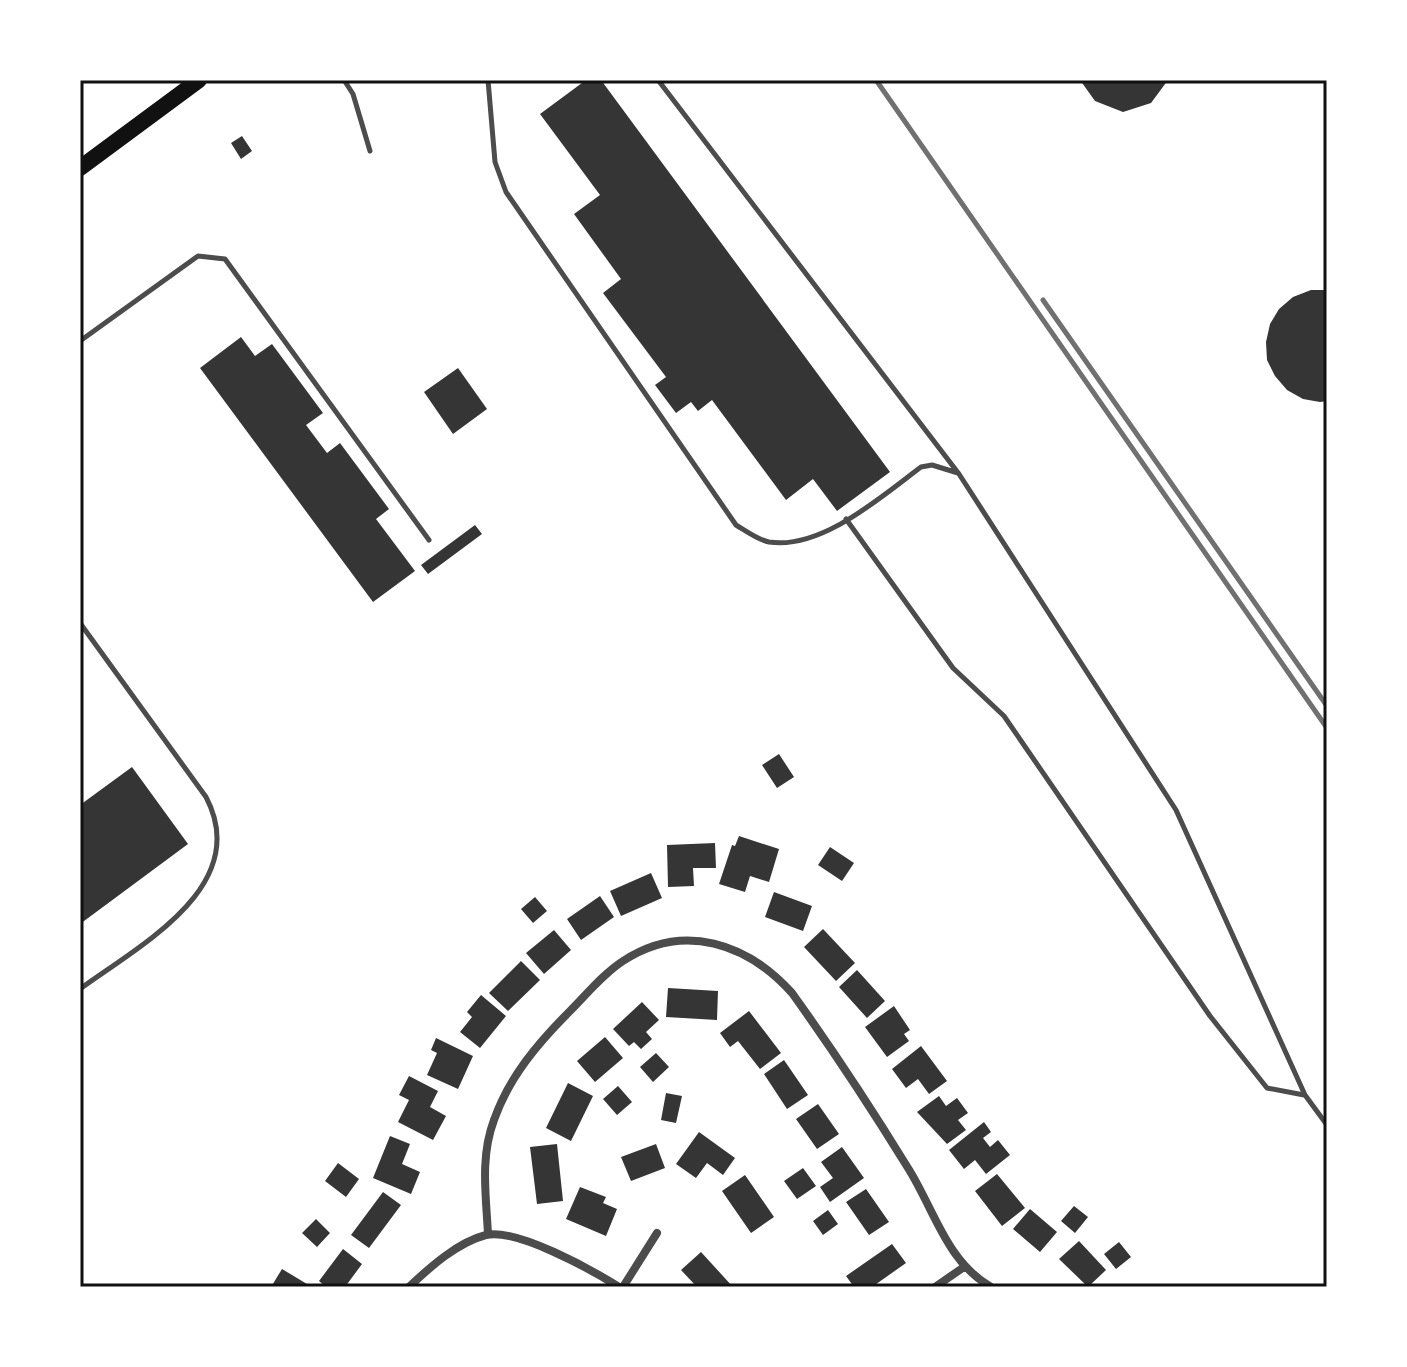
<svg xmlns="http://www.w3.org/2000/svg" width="1407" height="1367" font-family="Signika,sans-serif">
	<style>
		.building { fill: #353535 }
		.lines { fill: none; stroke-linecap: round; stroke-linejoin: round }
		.service { stroke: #4c4c4c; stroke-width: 5 }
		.minor { stroke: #4c4c4c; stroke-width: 8 }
		.secondary { stroke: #111; stroke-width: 16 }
		.rail { stroke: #707070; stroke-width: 5 }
		.neatline { fill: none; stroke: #111; stroke-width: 3 }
	</style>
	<rect width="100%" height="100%" fill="#fff"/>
	<path class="building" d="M586,80h15l289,392 -53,39 -24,-32 -27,21 -74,-100 -14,11 -7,-9 -15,11 -21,-28 11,-8 -63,-84 18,-14 -47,-65 26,-19 -60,-81z
		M1080,80h88l-17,23 -28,9 -28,-11z
		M242,136l10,15 -11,8 -10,-16z
		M1311,290h16v111l-7,1 -17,-3 -16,-9 -12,-14 -8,-16 -1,-18 4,-18 9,-15 14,-12z
		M241,337l14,19 17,-12 51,69 -17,12 21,28 13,-10 49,66 -13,10 39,52 -42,31 -173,-234z
		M458,368l29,41 -34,25 -29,-42z
		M475,525l7,9 -54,40 -7,-9z
		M779,754l15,23 -17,11 -15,-23z
		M132,767l56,77 -108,80v-119z
		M739,836l40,13 -10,33 -19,-6 -5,16 -26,-8 13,-39 3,1z
		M715,843l1,25h-23l1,18 -26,1 -1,-42z
		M830,847l24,16 -12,18 -24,-16z
		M651,873l11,25 -41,18 -11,-25z
		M774,892l38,14 -9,25 -38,-14z
		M600,896l14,21 -33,23 -14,-21z
		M535,897l12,14 -14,12 -12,-14z
		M823,929l32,34 -19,18 -32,-34z
		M554,930l17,20 -27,24 -18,-21z
		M521,961l19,19 -32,31 -19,-18z
		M857,970l28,31 -18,17 -28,-31z
		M668,988l50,3 -1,29 -51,-3z
		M481,995l25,21 -26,32 -20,-16 12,-15 -5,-5z
		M642,1002l17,18 -13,12 6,7 -11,10 -7,-7 -5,4 -16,-17z
		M894,1006l16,24 -6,4 5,7 -22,16 -22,-30z
		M749,1011l32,42 -21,16 -22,-28 -8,6 -10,-14z
		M605,1037l18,21 -28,24 -18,-21z
		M436,1038l37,18 -15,33 -31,-14 10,-22 -6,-3z
		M921,1046l26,35 -18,13 -11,-15 -12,9 -14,-19z
		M656,1053l13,14 -16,15 -13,-15z
		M784,1060l24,35 -21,14 -23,-35z
		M409,1076l29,15 -8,16 16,9 -13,24 -35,-18 11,-22 -10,-5z
		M568,1083l25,13 -22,45 -25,-13z
		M618,1086l14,16 -15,13 -14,-16z
		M666,1093l16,3 -6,27 -15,-3z
		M939,1096l7,10 11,-8 11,15 -10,7 8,10 -19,14 -30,-32z
		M818,1104l21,30 -22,15 -21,-30z
		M984,1122l7,10 -8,6 7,9 8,-7 12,15 -24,19 -11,-14 -11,9 -15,-19z
		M699,1132l36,26 -12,17 -16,-12 -11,15 -20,-14z
		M390,1136l20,8 -8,20 18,8 -9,22 -38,-16z
		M557,1144l6,57 -26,3 -7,-57z
		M656,1144l9,24 -34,13 -10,-24z
		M842,1147l22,31 -34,24 -10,-15 13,-9 -12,-16z
		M338,1163l21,16 -13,18 -21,-16z
		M803,1168l13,18 -19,13 -13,-18z
		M997,1174l28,34 -23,18 -27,-35z
		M745,1175l29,42 -23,16 -29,-42z
		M580,1187l26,10 -3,6 14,6 -11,27 -40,-17z
		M866,1189l23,33 -20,13 -23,-33z
		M383,1192l18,13 -32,43 -18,-13z
		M1074,1206l14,11 -13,16 -14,-12z
		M1030,1209l27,23 -17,20 -27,-23z
		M828,1210l10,14 -15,11 -10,-14z
		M316,1219l14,14 -13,14 -15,-14z
		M1079,1241l27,29 -18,17 -29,-28z
		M1119,1242l12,15 -15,12 -12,-15z
		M892,1244l14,19 -34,24h-18l-8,-11z
		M343,1249l19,15 -17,23h-19l-7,-6z
		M701,1252l32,35h-36l-16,-17z
		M282,1269l30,18h-41z"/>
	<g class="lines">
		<path class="service" d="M344,80l9,14 17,57
			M488,80l7,82 11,30 230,333c10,6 22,15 33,17 52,8 112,-45 152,-75l11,-2 26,8
			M658,80l301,394 217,336 129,285 22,30
			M80,341l118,-85 27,3 204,281
			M846,519l107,149 51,48 206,300 57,72 37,7
			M80,623l126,174c47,89 -66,148 -126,192"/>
		<path class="minor" d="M488,1234c-2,-39 -8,-77 6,-114 15,-43 44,-77 76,-109 17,-17 33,-37 53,-50 61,-40 125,-17 169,32 41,57 79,115 116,175 26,41 38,93 83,119
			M409,1287c21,-20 49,-45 77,-52 31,-7 106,35 133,52
			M623,1287l34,-54
			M935,1287l29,-20"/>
		<path class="secondary" d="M80,168l119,-88"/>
		<path class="rail" d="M876,80l451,648
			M1043,300l284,406"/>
	</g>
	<rect width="1407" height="1367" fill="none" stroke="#ffffff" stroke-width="164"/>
	<rect x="82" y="82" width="1243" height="1203" class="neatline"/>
</svg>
